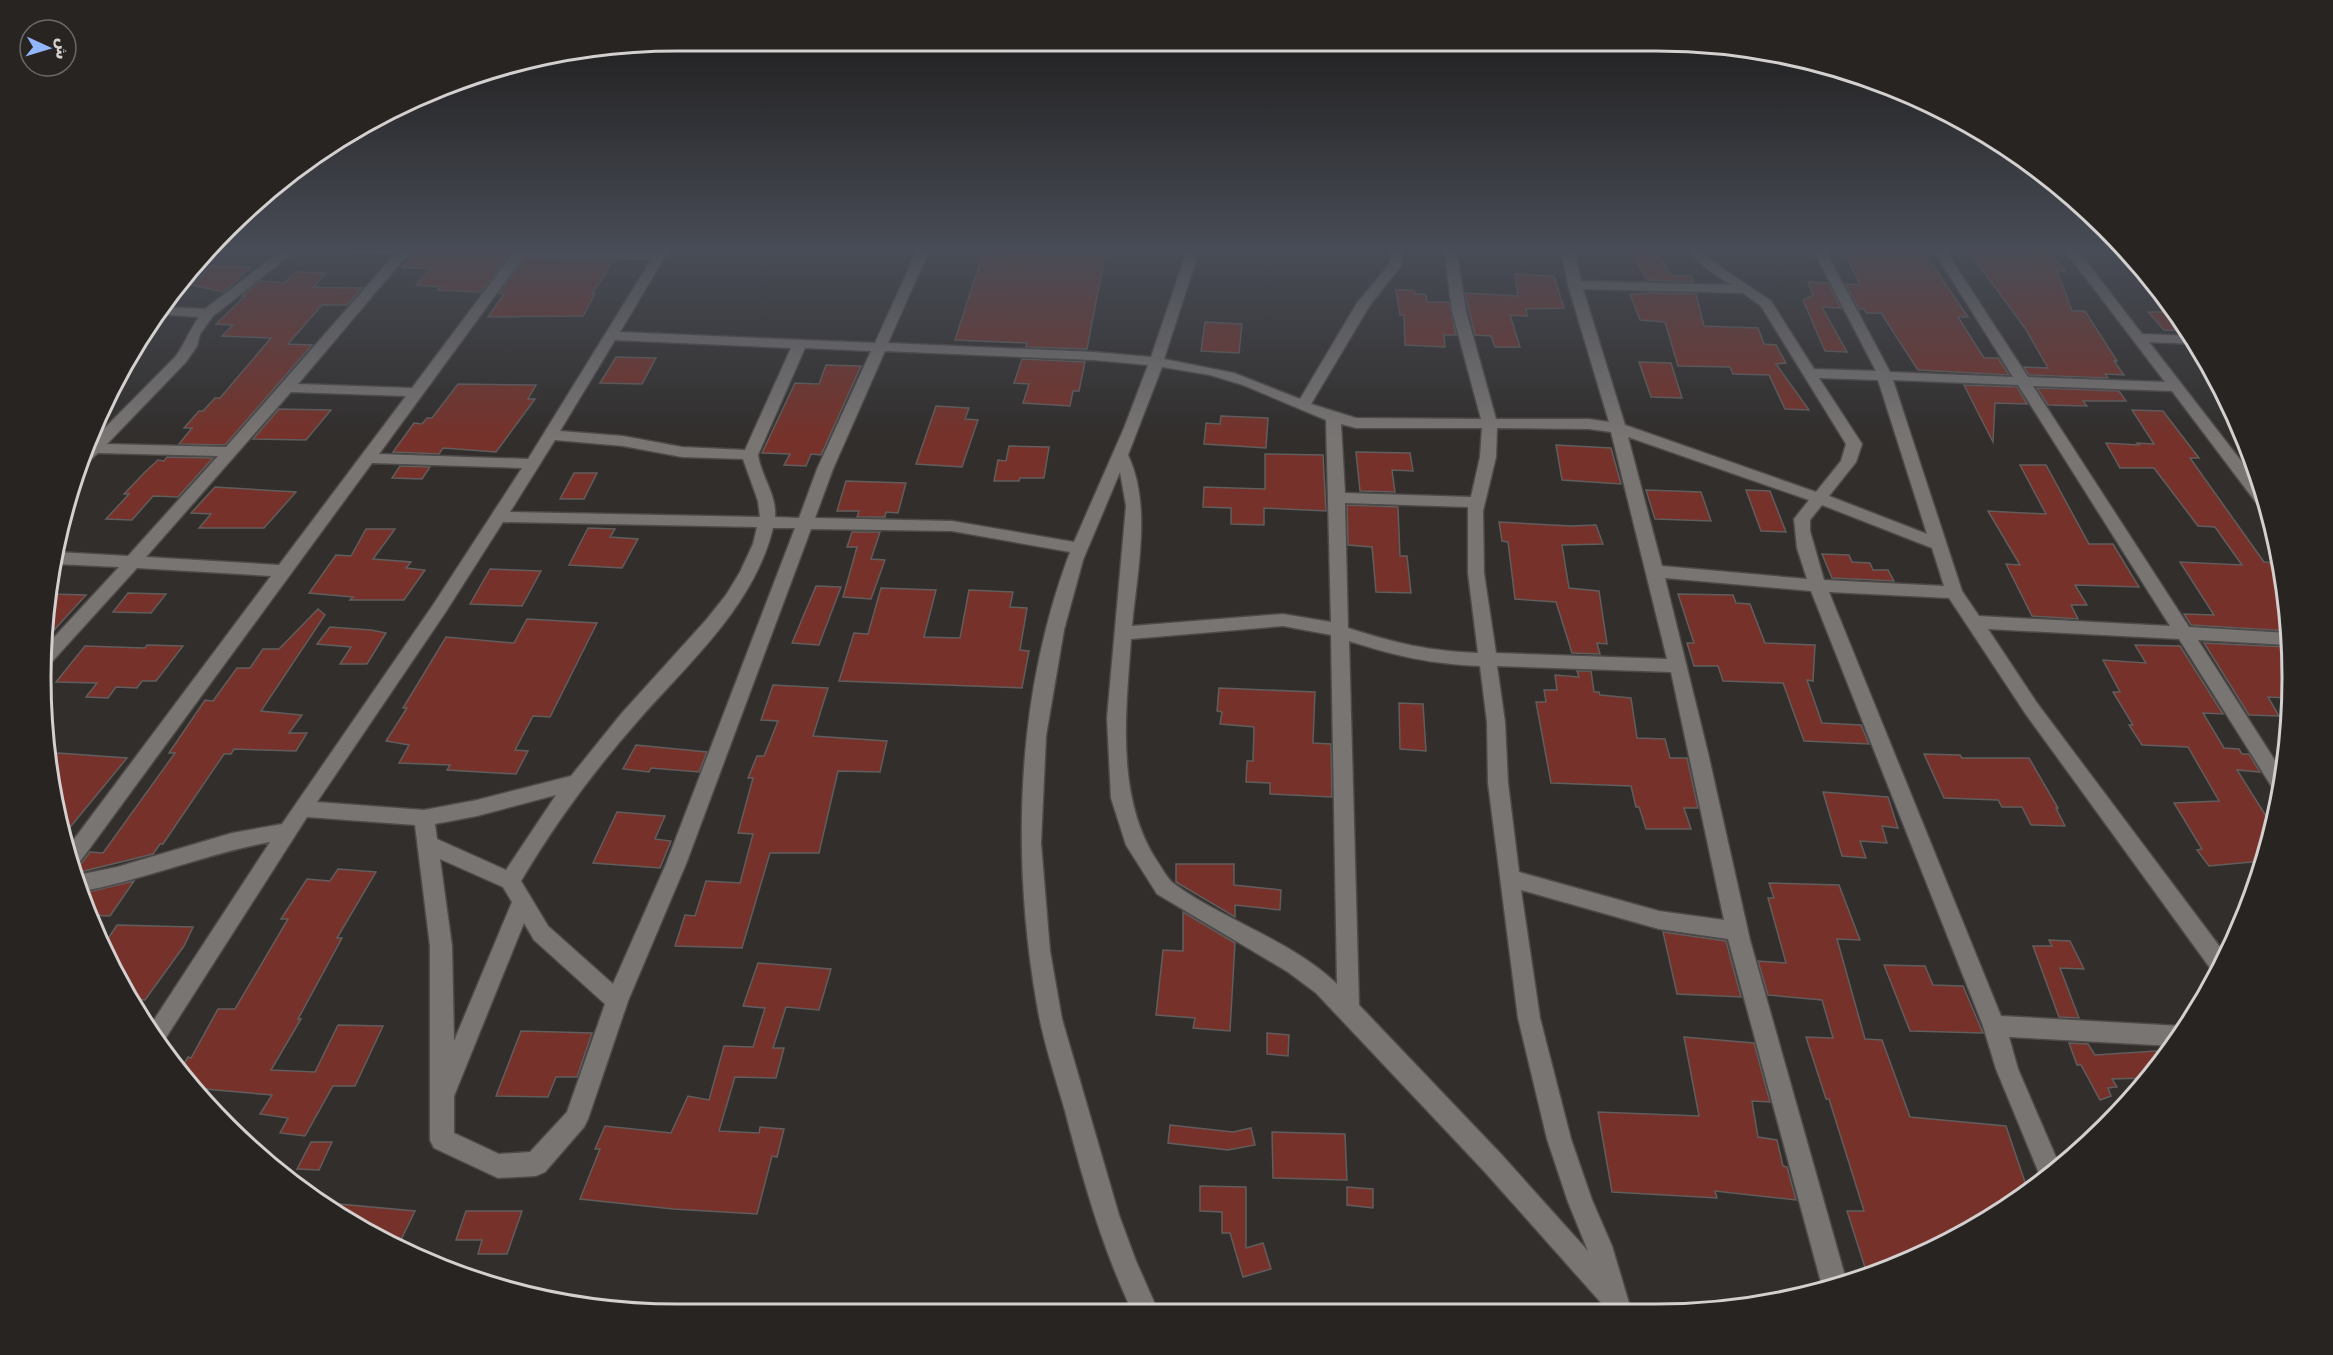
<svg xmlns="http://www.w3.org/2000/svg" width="2333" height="1355" font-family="'DejaVu Sans','Noto Naskh Arabic',sans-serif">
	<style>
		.building { fill: #76322a; stroke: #615d5c; stroke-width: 1.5 }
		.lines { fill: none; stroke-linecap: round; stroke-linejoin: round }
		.minor-casing { stroke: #4d4a49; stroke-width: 3 }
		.minor { fill: #797573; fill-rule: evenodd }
		.rim { fill: none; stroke: #d3d0cf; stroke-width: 3 }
	</style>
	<rect width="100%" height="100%" fill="#312e2c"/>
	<path class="building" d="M418,248l54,1 42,-1 -33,44 -43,-2 3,-3 -25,-2 15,-16 -29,-2z
		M1843,248h78l47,69h-10l26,41h14l11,17 -91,-5 -37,-57h-15l-1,-4h-6l-13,-25 14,1z
		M1966,248h80l19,23h-8l15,40h13l32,50h-3l10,14 -19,-1 3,4 -79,-3 -5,-8 24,1 -23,-40z
		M1653,249l19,27h19l2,6 -46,-2 -17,-30z
		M984,250l121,5 -18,94 -61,-2 1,-4 -72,-3z
		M525,258l88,3 -21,33h3l-12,22 -95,1 16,-23 -5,-1z
		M211,266l40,1 -27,25 -32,-7z
		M295,272l31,1 -13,14 49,1 -15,17h-25l-34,39 24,1 -87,100 -46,-1 13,-16h-8l15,-17h4l12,-13h5l51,-60 -49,-2 11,-11 -17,-1 29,-28h-3l18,-15 25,2z
		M1515,274l39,2 10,32 -38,1 1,7 -17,-1 10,32h-25l-4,-11 -16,-1 -10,-42 53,3z
		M1808,282l20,1 13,25 -19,-1 25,45 -22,-1 -22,-51 10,-5z
		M1396,290h18l1,4h11l1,8h22l7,33h-12l1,12 -40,-2 -1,-30h-4z
		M1654,293l42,1 8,32 54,2 6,16 12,1 10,18 -10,1 33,46 -24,-1 -16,-34 -36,-1 -3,-7 -52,-1 -13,-44 -25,-2 -10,-26z
		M2148,312h28l13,19 -25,-1z
		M1205,322l37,2 -3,29 -38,-2z
		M616,357l40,1 -14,26 -42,-1z
		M1022,359l63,3 -6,29h-6l-3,15 -47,-3 6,-19 -15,-1z
		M1639,362l32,1 11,35 -31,-1z
		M826,365l35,1 -40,89 -10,-1 -5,12 -22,-1 6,-11 -28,-1 33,-70 24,1z
		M458,384l78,1 -8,14h7l-39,53 -53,-4 -4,6 -46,-2 21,-29 8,1 5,-6h5z
		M1964,385l53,2 10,17 -32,-1 -2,39z
		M2037,388l82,3 7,10h-43l4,5 -39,-1z
		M936,406l33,2 -4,11 13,1 -16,47 -46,-3z
		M279,409l52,1 -25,30 -53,-1z
		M2132,410l31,1 36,47h-9l74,104 17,1 7,68 -97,-6 -7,-11 30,1 -34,-53 62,3 -27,-38 -17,-1 -44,-58h-34l-14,-25 33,2 -2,-2 17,1z
		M1221,416l47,2 -2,30 -62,-4 2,-21 14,1z
		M1556,445l55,3 10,36 -59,-4z
		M1009,446l40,1 -5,31h-24l-1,3h-25l4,-21 8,1z
		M1356,452l54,1 3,18 -21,-1 3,22 -35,-1z
		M1265,454l58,1 3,56 -62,-3v17l-33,-1v-16l-28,-1 1,-20 61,2z
		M167,457l46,1 -35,39 -25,-1 -21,24 -26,-1 23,-25h-5l21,-22 13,-12 6,1z
		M2020,465h26l43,79h24l26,43 -64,-2 12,20h-16l7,14 -46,-3 -26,-52 14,1 -32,-54 58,3z
		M400,466l30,1 -8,12 -30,-1z
		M574,473h23l-13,26h-24z
		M846,481l60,2 -8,30 -12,-1 -1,5h-28l2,-6h-22z
		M215,487l81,5 -32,36h-65l12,-14 -20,-1z
		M1646,490l55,2 10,29 -56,-2z
		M1746,490l24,1 16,41 -25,-1z
		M1347,505l51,2 2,49h7l4,37 -35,-1 -4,-45 -24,-2z
		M1499,522l72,4 25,-1 7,19 -41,1 7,43 30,3 8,53 -10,-1 3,11 -28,-1 -16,-51 -41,-3 -7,-57 -6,-1z
		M588,528l27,1 -5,8 28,2 -16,29 -53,-3z
		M366,529h29l-22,30 38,3 -5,6 19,2 -21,30h-54l3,-3 -44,-4 27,-38 15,1z
		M852,532h28l-9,27 14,1 -14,39 -28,-2 14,-50h-10z
		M1822,554l27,1 3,7 18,1 3,7h15l6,11 -62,-3z
		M490,569l51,2 -19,35 -52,-2z
		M816,586l25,1 -22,58 -27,-2z
		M881,588l55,2 -12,47 36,1 9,-48 44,2 -3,15 17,1 -7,42 9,1 -7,37 -183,-7 15,-48 14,1z
		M128,593l38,1 -15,19 -38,-1z
		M52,594l34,1 -40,44z
		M1678,594l55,1 3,8 14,1 15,39 50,2 -2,36 -6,-1 15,43 39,2 8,19 -65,-3 -21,-58 -60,-2 -5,-15h-24l-7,-23h7z
		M318,609l7,6 -64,96 41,4 -13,18h18l-11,18 -62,-2 -3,5h-7l-61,90h-3l-7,10 -81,20 -1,-3 7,-3 12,-16 13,1 72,-100h-6l36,-53 8,1 24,-33h13l13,-19h16z
		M527,619l70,4 -47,94 -17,-1 -18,34 13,1 -12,23 -69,-4 3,-5 -51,-2 10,-18 -23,-4 21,-33h-4l43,-71 68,6z
		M330,627l41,3 15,3 -19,31h-27l11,-17 -34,-3z
		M2204,643l86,4 2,30 -2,21 -22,-1 11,19 -30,-1z
		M147,645l36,1 -27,35h-14l-5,7 -21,-1 -8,11 -22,-1 11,-14 -41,-1 29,-36 60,2z
		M2135,645l45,1 43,68 -20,-1 21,35 15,1 3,5h7l11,18 -23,-2 36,57 -11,34 -53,5 -12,-16 5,-1 -28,-46 45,-2 -31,-54 -46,-2 -13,-20h4l-20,-33h7l-17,-32 43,3z
		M1577,671h14l3,21h5l1,3 31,3 6,40 28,1 5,19h17l11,50h-14l7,21h-45l-7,-22h-3l-5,-21 -80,-3 -15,-81h10l-2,-12h13l-2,-15 24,2z
		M773,685l55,3 -15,48 74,5 -7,31 -42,-1 -19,82h-49l-28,95 -67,-2 10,-31 10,1 11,-35 34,2 13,-49 -15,-1 15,-55h-5l9,-22h7l14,-35 -17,-1z
		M1219,688l96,4 -2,51 18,1 1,53 -62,-3v-11l-24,-1 1,-21h6l1,-34 -34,-3 2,-12 -5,-1z
		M1399,703l24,1 3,47 -26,-2z
		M636,745l71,7 -8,20 -48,-4 -2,4 -26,-3z
		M58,753l69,5 -65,79 -9,-36 -4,-37z
		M1924,754l36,1 2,3h67l29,50h-2l9,18 -34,-1 -9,-18h-20l-4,-7 -54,-2z
		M1823,792l65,5 10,31 -16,-2 5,17 -27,-2 6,17 -24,-2z
		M617,812l48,4 -10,23 16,2 -11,27 -67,-5z
		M1176,864h58v21l47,5 -1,20 -45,-5v12l-59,-35z
		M338,869l38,3 -39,66h5l-44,81h3l-30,51 44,2 23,-47 45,1 -28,60h-22l-28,50 -25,-3 8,-15 -28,-4 12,-19 -79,-7 -14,-16 9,-15 3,1 27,-49h17l53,-90h-7l26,-40 23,2z
		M134,881l-24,35 -21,-1 -9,-21z
		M1769,883l70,2 21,55 -23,-1 28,100 17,1 28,77 96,9 21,62 -53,41 -106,48 -21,-66h17l-35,-112h-3l-20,-62 27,1 -11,-38 -54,-5 -10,-34 28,2 -18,-65h6z
		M1183,912l52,31 -5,88 -37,-3 2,-10 -39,-3 7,-65 20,1z
		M117,925l76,2 -9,19 -39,54 -17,-1 -25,-53z
		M1663,932l63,9 15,56 -64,-3z
		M2049,940l21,1 14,28 -24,-1 19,50 -20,-1 -26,-71h19z
		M758,963l73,6 -12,41 -33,-3 -13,41h11l-8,30 -41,-1 -16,54 40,2 1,-6 24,2 -7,28 -5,-1 -15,58 -84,-5 -93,-10 20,-50h-5l10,-23 66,7 17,-37 21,4 15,-54 29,1 12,-39 -22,-2z
		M1884,965l41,1 8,19 30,1 20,47 -73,-2z
		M521,1031l71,2 -15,44h-21l-8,20 -52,-1z
		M1267,1033l22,2 -1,21 -21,-2z
		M1684,1037l70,6 16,59 -18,-1 6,36 19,3 6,26 4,1 9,33 -81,-9 2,7 -105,-6 -14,-80 101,4z
		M2069,1043l19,1 7,11 75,-5 -24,28 -34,1 5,8 -9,1 3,8 -11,4 -19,-35h-4z
		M1170,1125l63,7 18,-4 4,17 -27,5 -60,-7z
		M1272,1132l73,2 2,46 -74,-2z
		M311,1142h21l-13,28 -22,-1z
		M1200,1186l46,1v61l17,-5 8,26 -28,8 -13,-44h-8v-21l-22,-1z
		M1347,1187l26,2v19l-26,-3z
		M317,1202l98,9 -16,33z
		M466,1211h56l-15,43h-29l4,-14h-26z"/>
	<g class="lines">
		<g class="minor-casing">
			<path id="minor" d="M285,248h14l-86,68 -13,18 -3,12 -11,16 -79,82 119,3 169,-193 -49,-2 -6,-4h73l-115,136 114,4 105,-140 138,4 3,-4h12l-50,84 255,11 43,-95h12l-42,95 206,9 57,5 37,-109h12l-36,111 70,14 66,26 57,-96 32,-38 2,-9 -2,-8h12l2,8 -2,10 -31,39 -59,99 45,14 125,1 -29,-108 -8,-63h12l10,63 30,108h93l20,3 -41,-137 -7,-37h12l8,33 150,4 -27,-18 -18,-19h13l14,14 58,39 43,68 62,2 -64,-123h12l66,124 123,5 -81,-129h12l84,129 137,5 -102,-134h13l66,86 50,2 4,8 -47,-2 110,142 7,22 -8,-1 -86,-114 -139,-5 156,241 99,6 1,12 -91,-5 85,133 -2,21 -6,-2 -96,-153 -191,-10 49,74 189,252 -10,18 -3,-1 -188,-259 -76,-115 -120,-6 172,424 180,10 6,2 -14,18 -164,-9 9,32 41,95 -18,14 -45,-109 -13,-43 -172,-435 -146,-13 43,175 42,187 97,343 -24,5 -1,-2 -94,-347 -69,-10 -138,-39 19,128 31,121 21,61 20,46 20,67h-26l-2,-7 -121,-136 -167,-177 -28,-21 -131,-78 -31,-49 -15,-47 -4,-80 19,-212 -6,-34 -37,88 -19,70 -18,106 -5,107 9,108 12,68 57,196 17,46 23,52h-26c-31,-65 -50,-133 -68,-202 -10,-35 -22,-70 -28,-106 -26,-149 -21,-310 33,-453l-118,-21 -141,-2 -125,335 -58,137 -40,118 -4,8 -39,45 -9,4 -38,2 -64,-30 -4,-8v-194l-15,-121 -108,-8 -147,230 -12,-18 122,-187c-65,12 -126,38 -191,50l-6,-16 44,-9 115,-34 50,-9 151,-219 89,-137 -150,-5 -296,404 -5,2 -5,-19 205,-274 -134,-8 -88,97 -7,1 3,-19 74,-80 -63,-3 1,-12 71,4 90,-100 -120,-3 -11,10 -7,1 7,-18 89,-90c9,-13 13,-25 23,-39l-44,-3 6,-7 44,2zM524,256l127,4 -123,199 -149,-5zM1583,289l160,4 18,13 85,138 -5,17 -25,31 -191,-67zM615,340l176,8 -46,102 -63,-3 -59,-11 -63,-5zM805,348l66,3 -54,118 -18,49 -24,-1c2,-22 -14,-41 -17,-62zM885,351l209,9 54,5 -24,63 -50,114 -122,-21 -137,-3 18,-49zM1162,367l48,8 33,10 83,35 5,202 -48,-8 -151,12c5,-55 20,-120 -4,-171zM1819,378l59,2 49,154 -98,-38 27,-34 6,-18zM1893,380l125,5 152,241 -191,-10 -17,-25zM291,392l115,4 -127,169 -133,-8zM1341,424l15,4h126l-2,29 -9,40 -126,-4zM1497,428l92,1 22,3 56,227 -171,-6 -12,-80 -1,-62 13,-54zM1628,437l181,63 -15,19 3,29 10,31 -145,-13zM555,440l68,6 59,11 61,2 15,42 2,16 -250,-5zM1345,503l123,4v66l10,80c-50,-2 -83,-10 -130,-25zM1822,505l110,43 12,38 -120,-6 -14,-49v-11zM503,522l254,5 -4,17 -13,28 -14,23 -20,25 -85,94 -50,62 -94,24 -53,10 -107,-8 128,-189zM773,528h22l-129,336 -53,120 -65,-58 -27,-45c33,-56 72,-109 115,-158 51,-59 118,-116 137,-195zM1283,626l48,9 6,349c-46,-44 -114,-64 -164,-101 -6,-5 -11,-15 -16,-22 -42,-65 -31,-149 -26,-222zM1349,641c47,15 81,23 131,25l7,56 1,61 30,235 29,121 21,63 20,49 -87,-97 -142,-149zM1497,666l174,6 53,248 -65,-9 -140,-39 -11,-89 -3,-61zM556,795l-50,75 -69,-31 -2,-15 42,-8zM440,859l63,28 9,15 -58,139 -2,-95zM524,923l10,17 71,64 -38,108 -37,40 -31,2 -45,-21v-37z"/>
		</g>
		<use href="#minor" class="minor"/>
	</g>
	<linearGradient id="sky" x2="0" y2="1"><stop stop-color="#1b1918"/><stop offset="0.57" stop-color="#484c56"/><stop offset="1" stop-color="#484c56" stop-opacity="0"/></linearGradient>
	<rect width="2333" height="438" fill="url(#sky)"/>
	<path d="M0 0H2333V1355H0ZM677 51H1656A626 626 0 0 1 2282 677V678A626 626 0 0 1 1656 1304H677A626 626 0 0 1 51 678V677A626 626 0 0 1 677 51Z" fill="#272422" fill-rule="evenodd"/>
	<path class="rim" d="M677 51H1656A626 626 0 0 1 2282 677V678A626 626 0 0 1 1656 1304H677A626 626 0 0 1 51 678V677A626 626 0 0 1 677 51Z"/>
	<g transform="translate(48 48) rotate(94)"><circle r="28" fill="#272422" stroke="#6c6967" stroke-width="1.5"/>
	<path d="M0-4.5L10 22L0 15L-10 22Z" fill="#93b7fd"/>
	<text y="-9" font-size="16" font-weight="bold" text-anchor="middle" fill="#d3d0cf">ش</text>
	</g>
</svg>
